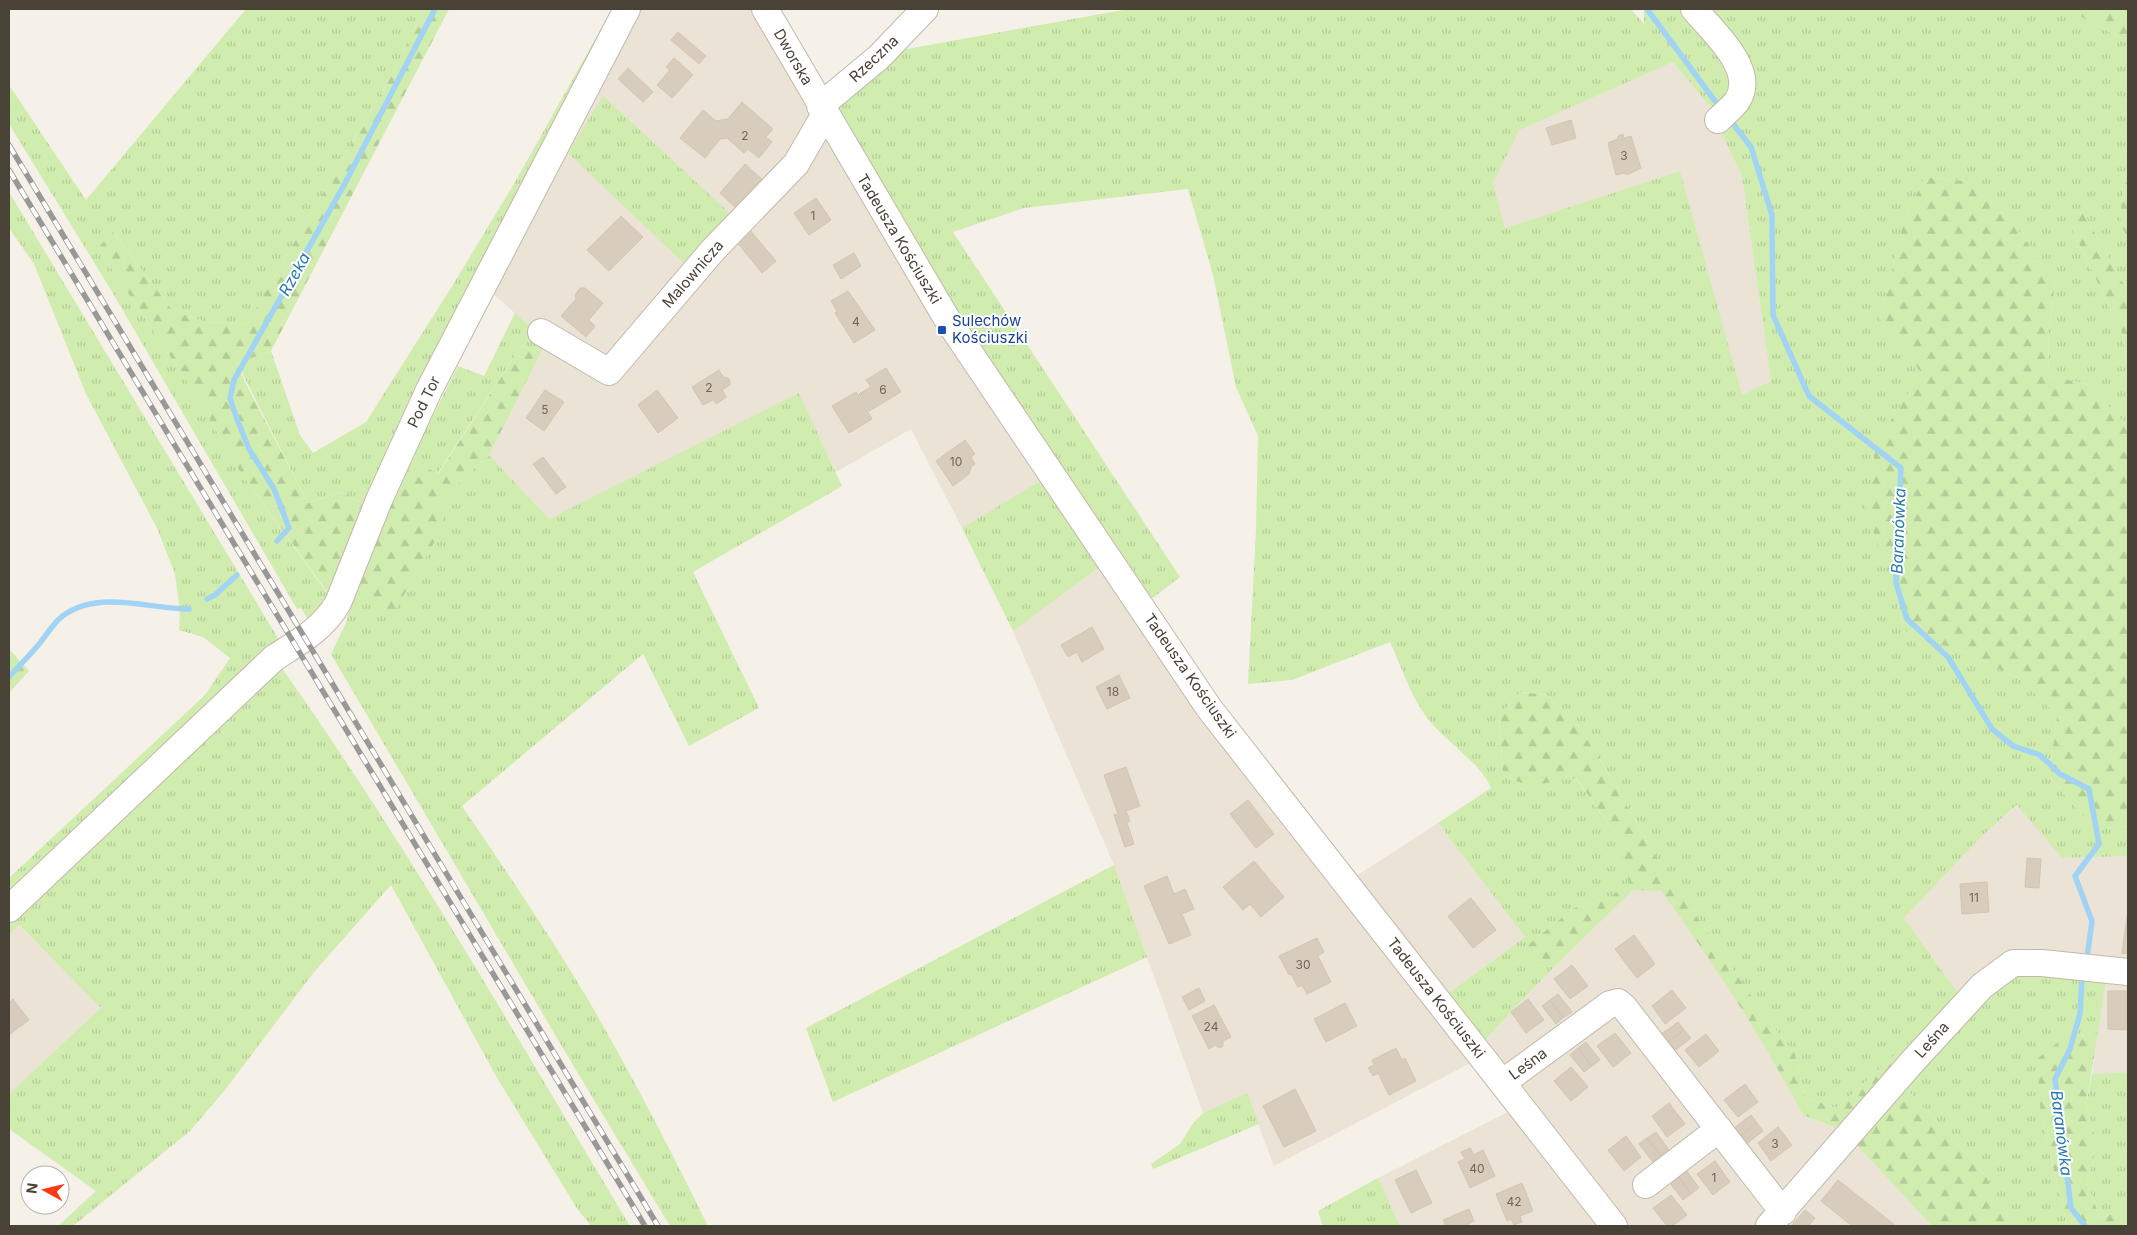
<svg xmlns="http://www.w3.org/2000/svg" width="2137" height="1235" font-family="Inter,sans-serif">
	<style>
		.residential { fill: #eae3d6 }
		.grass { fill: url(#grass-tufts) }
		.forest { fill: url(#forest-firs) }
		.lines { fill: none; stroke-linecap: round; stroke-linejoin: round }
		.stream { stroke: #a1d3f5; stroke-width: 5.5 }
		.building { fill: #d8cdbd; stroke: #d3c5b0 }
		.minor-casing { stroke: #c2b9aa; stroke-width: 28 }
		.minor { stroke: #fff; stroke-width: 26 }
		.rail-casing { stroke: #989898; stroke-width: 5.5 }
		.rail { stroke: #fff; stroke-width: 4; stroke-dasharray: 11; stroke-linecap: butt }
		.transit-dot { fill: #1a4fb4; stroke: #fff; stroke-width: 2 }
		.labels { text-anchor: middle; stroke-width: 4; stroke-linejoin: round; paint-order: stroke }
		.number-label { font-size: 12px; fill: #6d6558 }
		.street-label { font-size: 15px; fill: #494236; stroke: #fff }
		.transit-label { font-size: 15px; fill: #164399; stroke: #fff; text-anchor: start }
		.water-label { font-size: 16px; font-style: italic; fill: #2679b5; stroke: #fff }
	</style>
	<defs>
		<pattern id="grass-tufts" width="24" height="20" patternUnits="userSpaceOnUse" patternTransform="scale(1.25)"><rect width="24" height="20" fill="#d0ecaf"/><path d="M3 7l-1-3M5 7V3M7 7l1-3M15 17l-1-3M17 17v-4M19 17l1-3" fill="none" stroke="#b4cc97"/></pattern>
		<pattern id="forest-firs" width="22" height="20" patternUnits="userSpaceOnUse" patternTransform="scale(1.25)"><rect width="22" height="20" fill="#d0ecaf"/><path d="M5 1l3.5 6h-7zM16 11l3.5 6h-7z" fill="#b4cc97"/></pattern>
	</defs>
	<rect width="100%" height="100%" fill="#f5f1e8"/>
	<path class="residential" d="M631,9h131l286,467 -86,52 -51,-99 -75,43 -37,-78 -250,125 -60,-64 57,-114 -58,-52z
		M1673,62l41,49 5,17 23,48 29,205 -30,15 -61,-225 -175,57 -12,-45 25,-53z
		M1109,560l369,499 -204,107 -27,-72 -44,19 -89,-248 -101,-234z
		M2018,805l44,53 66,-2v216l-36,2 16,-110 -145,36 -59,-82 77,-81z
		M1438,823l87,114 -83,61 -92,-118z
		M1633,890l28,1 44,60 69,110 29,54 41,16 -82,95h-141l-141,-181 74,-78z
		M18,925l84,83 -93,86v-160z
		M1516,1108l89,118h-205l-22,-48z
		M1851,1139l81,87h-157z"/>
	<path class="grass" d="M246,9h178l-33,67 -144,248 -42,-2 -33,-12 -58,-77 -16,15 94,141 47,81 90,126 -18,29 -10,-17 -4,1 -186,-319 -102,-166v-39l77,115z
		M612,9h6l-253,496 -24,-13 -33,11 -71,-140 34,-12 29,84 13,18 53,-31 85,-134 64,-106z
		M1129,9h502l13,15v-15h44l39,51 8,16 -1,18 -20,17 -41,-49 -154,68 -26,53 12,45 175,-57 62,224 29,-14 -29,-205 -23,-48 27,-29 4,-24 -10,-17 -39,-49h370l15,11 42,21v140l-5,4c-1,16 -7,39 5,52v52l-7,-9 -38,-68 -12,2v13l50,104 7,27v69l-41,-43 -39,-8 1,-46 6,-47 -45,-65 -44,-37 -41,-4 -20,40 -25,101 42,56 -48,71v27l-8,32 40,128 61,21 58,29 32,34 -8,61 46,52 33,-3v30l-66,2 -45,-53 -36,32 -77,81 59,82 -75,61 -51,47 -32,-10 -10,-44 -30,-38 -85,-124 -31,-47 -41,-73 -29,-45 -32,-32 -27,-3 -21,24 4,59 25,11 46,-10 44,61 12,47 -22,14 -34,10 -50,40 4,16 26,3 -74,78 -38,-47 83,-61 -87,-114 53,-35c-12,-28 -48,-47 -66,-73 -15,-21 -24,-49 -35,-73l-98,38 -44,4 8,-154 2,-94 -22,-49 -23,-112 -25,-86 -164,19 -71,24 227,345 -35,27 -302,-470 -7,-20 10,-21 50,-42z
		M603,96l133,123 -45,51 -123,-117z
		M9,192l273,453 -273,250v-17l196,-183 25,-37 -27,-21 -24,-7 1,-18 -5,-38 -18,-46 -71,-134 -52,-130 -25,-36z
		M515,313l31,28 -7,15 -17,-11 -85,129 -26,-15 47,-93 26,10z
		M799,393l43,93 -149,86 66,136 -70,38 -46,-92 -181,152c44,65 88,129 128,197 42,72 81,148 118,223h-38l-106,-176 -233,-396 15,-31 7,-27 38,18 45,-110 53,-49 60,64z
		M1048,476l61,84 -96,71 -51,-103z
		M281,667c127,179 236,371 349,559h-39l-15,-19 -80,-131 -105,-191 -77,87 -89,118 -35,41 -117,95h-15l38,-35 -87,-62v-35l92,-86 -82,-83 -10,9v-14z
		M1114,865l33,92 -314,145 -27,-74z
		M2014,969l93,4 -9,60 -36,6 -21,77 26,110h-54l-28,-51 -84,-92z
		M2128,1072v143l-6,-4 -22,7 -13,-35 10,-39 -11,-39 6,-31z
		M1247,1093l12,31 -106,45 -2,-5 29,-20 14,-22 9,-9z
		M1378,1178l22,48h-77l-5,-15z"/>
	<path class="forest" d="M424,9h25l-178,342 -34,12 8,19 63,121 33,-11 24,13 -35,91 -91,-126 -47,-81 -94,-141 15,-16 59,78 33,12 42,2 144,-248z
		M2071,9h57v32l-42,-21z
		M1925,177l41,4 44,37 45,65 -6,47 -1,46 39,8 41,43v399l-33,3 -46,-52 8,-61 -32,-34 -58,-29 -61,-21 -41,-128 9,-32v-27l48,-71 -42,-56 25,-101z
		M2128,181v56c-12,-13 -6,-36 -5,-52z
		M2083,212l38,68 7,9v69l-7,-27 -50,-104v-13z
		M522,345l17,11 -50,99 -53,49 9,20 -53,91 -39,-19 58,-137 27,15z
		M9,649l20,22 -20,22z
		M1520,692l27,3 32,32 29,45 41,73 31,47 85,124 30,38 10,44 32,10 51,-47 75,-61 -119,131 -41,-16c-42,-79 -89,-152 -142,-224l-28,-1 -79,77 -27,-3 -3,-16 50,-40 34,-10 21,-14 -11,-47 -42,-59 -48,8 -25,-11 -4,-59z
		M2098,1033l-12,72 11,39 -10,39 13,35 22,-7 6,4v11h-61l-26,-110 -4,-57 25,-20z
		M1901,1083l84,92 28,51h-81l-81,-87z"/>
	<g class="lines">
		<path class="stream" d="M1647,9l68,92
			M1734,125l17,22 21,68 1,100 36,81 92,72 -5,115 11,36 41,38 44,72 21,17 27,9 20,19 29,15 10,55 -24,32 17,45 -5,37
			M277,541l12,-13 -15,-39 -25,-40 -12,-30 -7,-21 4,-18 110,-195 91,-176
			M207,599l8,-4 22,-20
			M9,677c10,-11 21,-22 31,-34 6,-8 12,-17 19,-24 36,-31 88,-10 130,-10
			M2082,979l-2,35 -10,35 -15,30 16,129 14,18"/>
	</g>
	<path class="building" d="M678,32l28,24 -7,8 -28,-24z
		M674,58l19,17 -21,23 -15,-13 13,-15 -4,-3z
		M628,68l25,24 -10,10 -25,-23z
		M742,102l31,27 -7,8 6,5 -13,16 -11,-9 -4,4 -17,-15 -7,1 -15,19 -25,-20 23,-28 13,11 12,-2z
		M1571,120l5,18 -24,7 -6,-17z
		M1623,134l1,4 7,-2 10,32 -14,7 -3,-2 -8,2 -8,-32 10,-4v-3z
		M745,164l19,17 -26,29 -18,-17z
		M816,198l15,22 -22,15 -15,-22z
		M621,216l22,21 -34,34 -22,-21z
		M749,229l27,32 -14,12 -26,-32z
		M854,253l7,13 -20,13 -8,-14z
		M580,288h5l18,15 -14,17 6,6 -9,11 -25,-21 15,-17 -1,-4z
		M848,291l27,39 -21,13 -19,-30 2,-2 -6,-10z
		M886,368l15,24 -32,19 -10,-17 12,-7 -5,-7z
		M719,370l4,7 5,1 2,3v4l-8,5 4,7 -10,7 -3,-4 -10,5 -11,-18z
		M545,390l19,12 -20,29 -18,-13z
		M657,390l21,28 -20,15 -20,-28z
		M856,392l16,27 -23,14 -17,-27z
		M965,440l10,14 -4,3 4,7 -4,3 -2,7 -16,12 -17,-25z
		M543,457l23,30 -10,7 -23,-30z
		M1092,627l12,22 -22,13 -5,-10 -9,5 -7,-12z
		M1119,675l11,23 -23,11 -11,-22z
		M1126,767l14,39 -14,5 4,10 -3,2 7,21 -9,3 -11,-32 4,-1 -14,-39z
		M1248,800l26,34 -18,14 -26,-34z
		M2027,858l14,1 -2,29 -14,-1z
		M1254,861l30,36 -23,20 -11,-13 -7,6 -20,-23z
		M1167,876l7,18 11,-5 9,20 -12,5 9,21 -22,9 -25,-58z
		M1987,882l2,30 -27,2 -2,-30z
		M1471,898l25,32 -23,18 -25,-32z
		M2128,909v45l-6,-1z
		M1634,935l21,29 -18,14 -22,-29z
		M1317,938l7,14 -6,4 13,26 -24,12 -5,-9 -4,2 -7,-13 -2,1 -10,-19z
		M1572,965l16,21 -18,13 -16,-20z
		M1199,988l6,13 -16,9 -7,-13z
		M1672,990l14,18 -21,16 -13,-18z
		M2108,991h20v39l-20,-1z
		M1558,994l14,18 -9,6 -13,-18z
		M13,999l16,21 -20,15v-32z
		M1528,999l16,21 -18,13 -15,-21z
		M1550,1000l13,18 -7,6 -14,-18z
		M1345,1003l12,23 -31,16 -12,-23z
		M1214,1005l17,32 -8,4v5l-3,2 -5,-3 -6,4 -17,-33z
		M1678,1022l6,8 -18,14 -6,-9z
		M1684,1030l7,8 -18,14 -7,-8z
		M1615,1033l16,20 -18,14 -16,-21z
		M1706,1034l13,17 -20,16 -14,-17z
		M1586,1042l14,18 -8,6 -14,-18z
		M1396,1048l6,12 3,-2 11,23 -27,14 -11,-22 -5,3 -5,-8 6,-3 -2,-5z
		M1578,1048l14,18 -8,6 -14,-17z
		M1571,1067l17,20 -17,14 -17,-20z
		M1745,1084l13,18 -20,15 -14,-17z
		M1295,1089l21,42 -32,16 -21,-41z
		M1669,1103l16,21 -18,13 -15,-21z
		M1751,1115l6,8 -18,14 -6,-8z
		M1757,1123l6,8 -18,14 -6,-8z
		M1778,1127l14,18 -21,16 -13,-18z
		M1656,1132l13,18 -8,6 -14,-18z
		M1626,1136l15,21 -17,14 -16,-21z
		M1647,1138l14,18 -8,6 -14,-18z
		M1470,1148l4,7 9,-5 12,26 -25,12 -12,-26 7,-3 -4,-7z
		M1715,1161l15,21 -17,13 -16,-21z
		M1416,1170l16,33 -21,10 -16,-33z
		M1686,1170l13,18 -8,6 -13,-18z
		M1678,1176l13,18 -8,6 -14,-18z
		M1838,1180l58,46h-44l-31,-25z
		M1522,1183l11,28 -13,5 2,6 -8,3 -3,-6 -4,2 -11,-27z
		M1671,1195l16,20 -15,11h-5l-14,-18z
		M1469,1209l5,12 -9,5h-19l-3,-6z
		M1805,1210l10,8 -7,8h-17z"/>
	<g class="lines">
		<g class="minor-casing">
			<path id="minor" d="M765,9l182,310 262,389 405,518
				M1694,9c18,22 64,61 43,92 -5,7 -13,13 -19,19
				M820,106l59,-49 46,-48
				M541,332l68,40 104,-122 83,-86 29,-50
				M9,909l265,-251c25,-16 49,-29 64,-55l41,-103 50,-110 198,-381
				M1502,1083l108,-79 8,-2 6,5 159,205
				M1646,1185l73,-56
				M1769,1226l144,-165 69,-75 31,-23h29l86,9"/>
		</g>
		<use href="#minor" class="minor"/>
		<g class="rail-casing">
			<path id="rail" d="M9,145l649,1081
				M9,170l636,1056"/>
		</g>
		<use href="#rail" class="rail"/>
	</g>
	<rect class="transit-dot" x="937" y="325" width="10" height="10" rx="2.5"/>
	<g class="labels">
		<g class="number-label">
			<text x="745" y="140">2</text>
			<text x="1624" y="160">3</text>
			<text x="813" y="220">1</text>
			<text x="856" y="326">4</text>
			<text x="709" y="392">2</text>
			<text x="883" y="394">6</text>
			<text x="545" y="414">5</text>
			<text x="956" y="466">10</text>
			<text x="1113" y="696">18</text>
			<text x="1974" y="902">11</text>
			<text x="1303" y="969">30</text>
			<text x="1211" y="1031">24</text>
			<text x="1775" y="1148">3</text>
			<text x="1477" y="1173">40</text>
			<text x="1714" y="1182">1</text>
			<text x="1514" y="1206">42</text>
		</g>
		<g class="street-label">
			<text transform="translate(793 57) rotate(60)" y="5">Dworska</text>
			<text transform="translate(874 59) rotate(-43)" y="5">Rzeczna</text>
			<text transform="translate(899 239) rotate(59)" y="5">Tadeusza Kościuszki</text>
			<text transform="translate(693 274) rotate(-49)" y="5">Malownicza</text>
			<text transform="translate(424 402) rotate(-64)" y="5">Pod Tor</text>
			<text transform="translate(1190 676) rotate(55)" y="5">Tadeusza Kościuszki</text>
			<text transform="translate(1436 998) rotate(52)" y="5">Tadeusza Kościuszki</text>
			<text transform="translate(1932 1040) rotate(-48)" y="5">Leśna</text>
			<text transform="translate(1528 1064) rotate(-36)" y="5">Leśna</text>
		</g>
		<g class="transit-label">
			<text x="952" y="326">Sulechów<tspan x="952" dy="17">Kościuszki</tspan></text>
		</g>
		<g class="water-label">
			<text transform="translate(294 274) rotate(-61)" y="6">Rzeka</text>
			<text transform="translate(1898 531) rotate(-88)" y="6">Baranówka</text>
			<text transform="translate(2062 1133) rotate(83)" y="6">Baranówka</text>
		</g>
	</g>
	<rect width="2137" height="1235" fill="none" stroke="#494236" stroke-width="20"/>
	<g transform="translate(45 1190) rotate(278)"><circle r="24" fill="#ffffff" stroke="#b6b3af"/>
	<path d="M0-4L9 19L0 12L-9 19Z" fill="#ff3916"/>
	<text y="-8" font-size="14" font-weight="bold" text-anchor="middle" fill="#494236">N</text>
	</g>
</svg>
